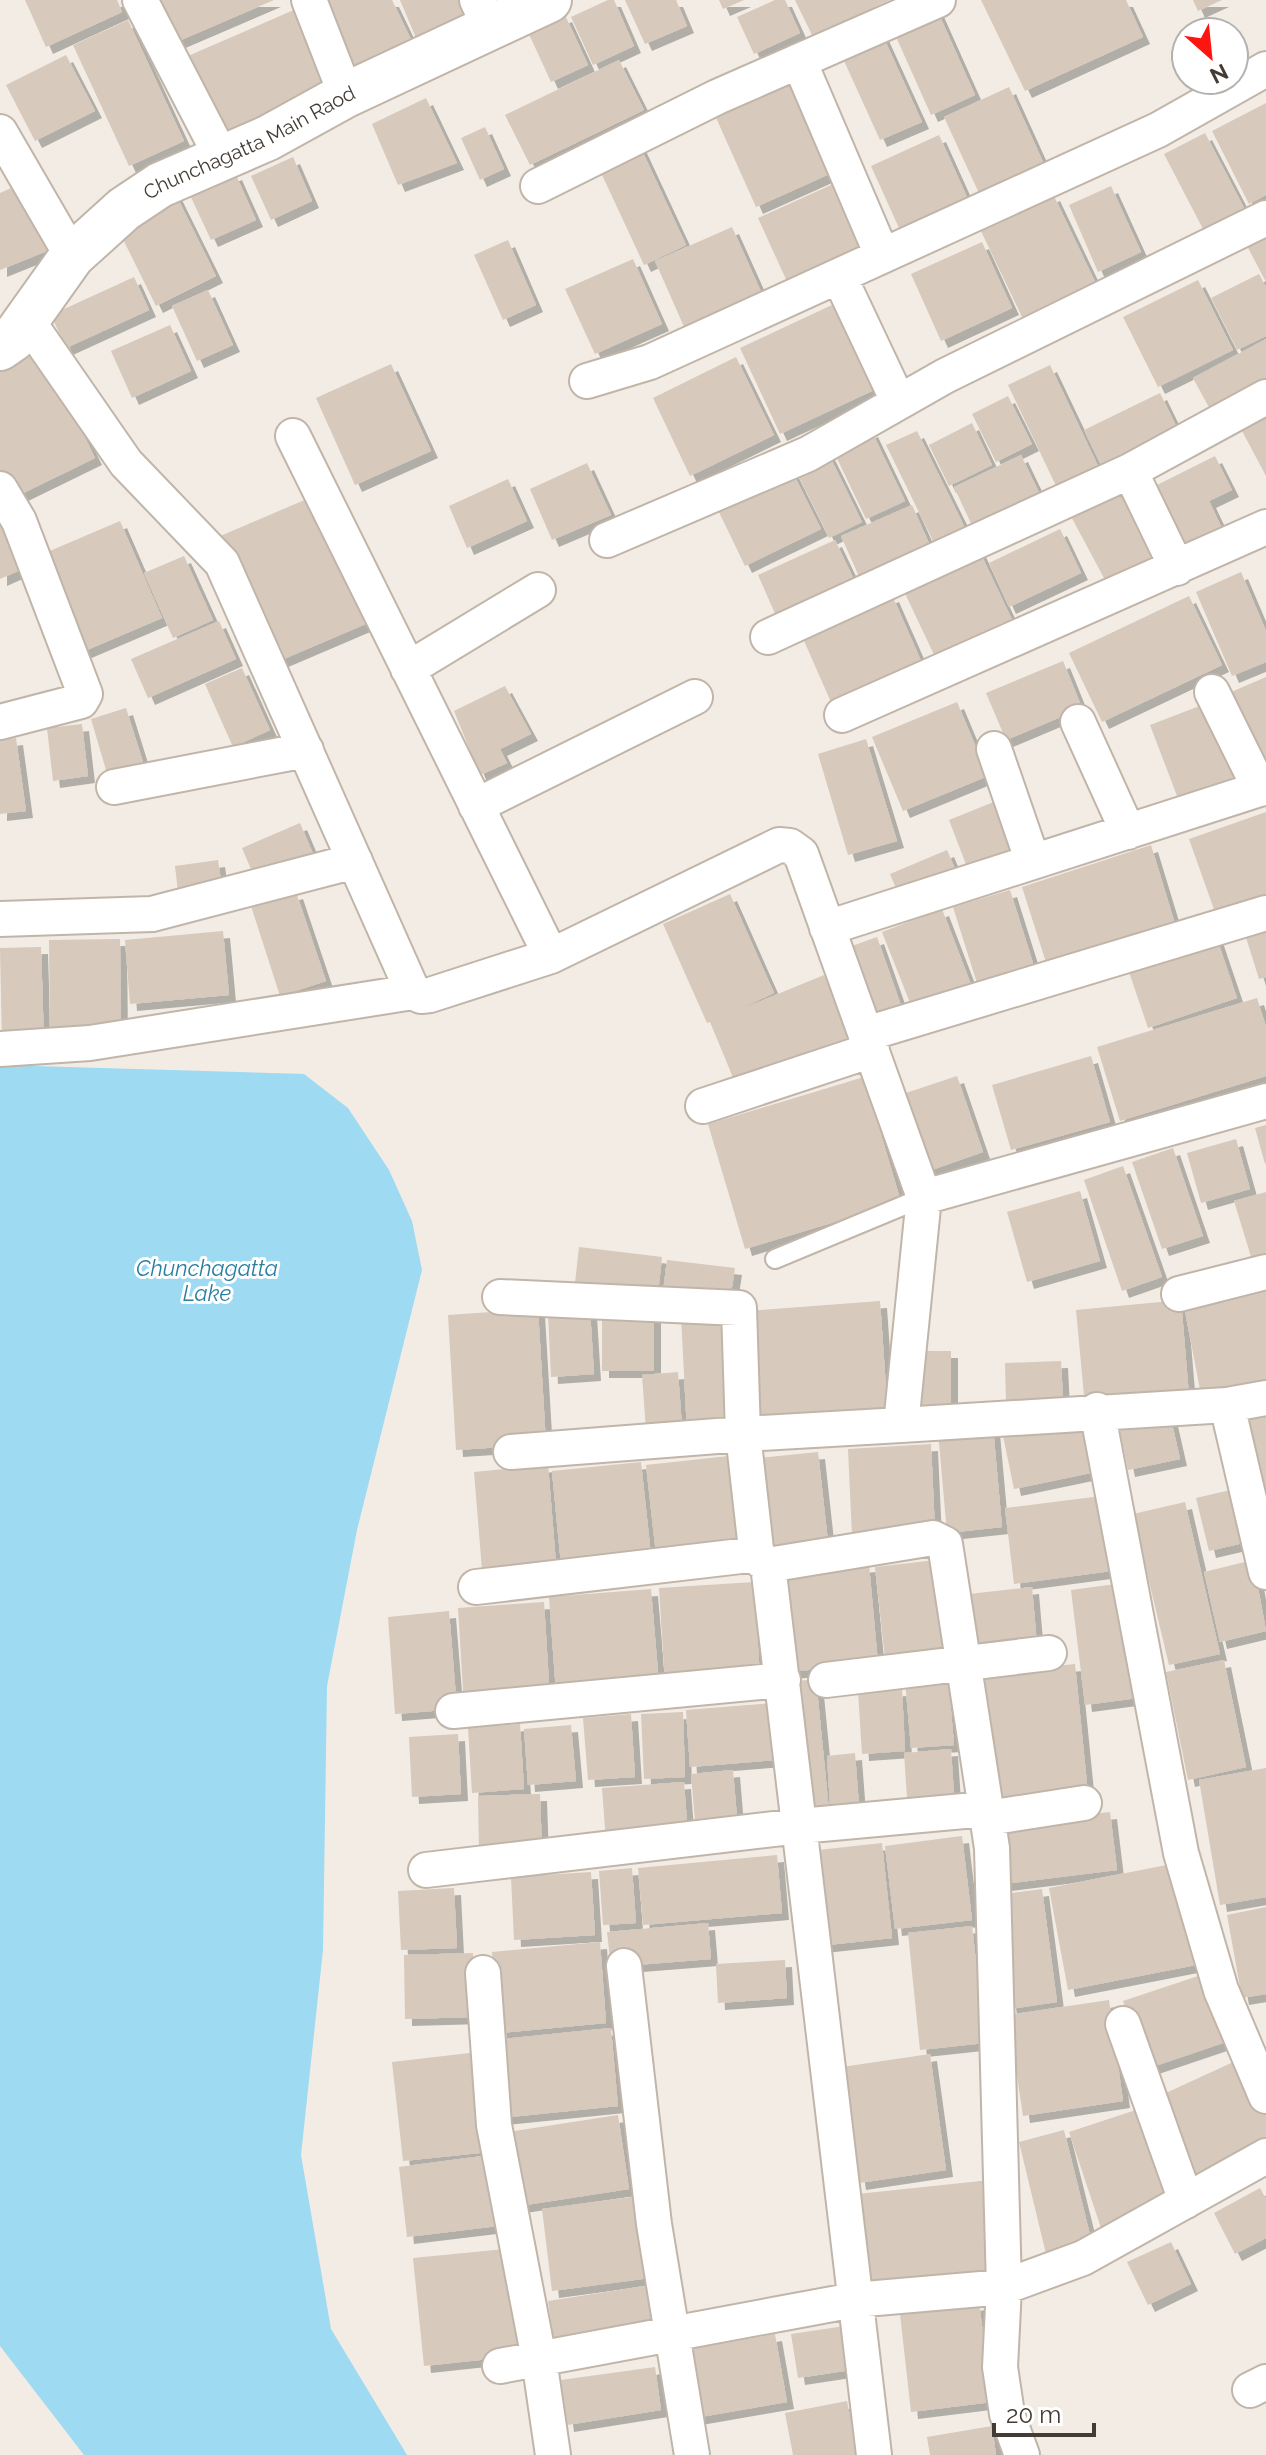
<svg xmlns="http://www.w3.org/2000/svg" width="1266" height="2455" font-family="Raleway,sans-serif">
	<style>
		.water { fill: #9edaf1 }
		.building { fill: #d7c9bc; filter: url(#shadow) }
		.lines { fill: none; stroke-linecap: round; stroke-linejoin: round }
		.service-casing { stroke: #c1b5a9; stroke-width: 22 }
		.minor-casing { stroke: #c1b5a9; stroke-width: 38 }
		.tertiary-casing { stroke: #c1b5a9; stroke-width: 48 }
		.service { stroke: #fff; stroke-width: 18 }
		.minor { stroke: #fff; stroke-width: 34 }
		.tertiary { stroke: #fff; stroke-width: 44 }
		.labels { text-anchor: middle; stroke-width: 6; stroke-linejoin: round; paint-order: stroke }
		.street-label { font-size: 20px; fill: #443c34; stroke: #fff }
		.water-label { font-size: 22px; font-style: italic; fill: #297ea1; stroke: #fff }
	</style>
	<defs>
		<filter id="shadow"><feDropShadow dx="7" dy="7" stdDeviation="0" flood-color="#0004"/></filter>
	</defs>
	<rect width="100%" height="100%" fill="#f2ece4"/>
	<path class="water" d="M0,1065l304,9 44,34 41,62 23,51 10,49 -65,260 -30,156 -4,264 -22,205 30,174 76,126h-323l-84,-109z"/>
	<path class="building" d="M25,0h92l5,12 -76,35z
		M155,0h119l-100,43z
		M320,0h72l22,46 -60,27z
		M400,0h58l11,25 -50,20z
		M608,0h6l20,46 -41,19 -22,-48z
		M625,0h51l11,26 -42,18z
		M719,0h25l-21,9z
		M775,0h10l15,33 -46,21 -17,-37z
		M795,0h95l-78,35z
		M981,0h145l17,37 -118,54z
		M1193,0h29l-24,11z
		M303,6l34,77 -122,54 -34,-78z
		M937,10l38,85 -44,20 -38,-85z
		M565,15l23,50 -37,17 -23,-50z
		M128,20l56,121 -55,25 -56,-121z
		M882,34l40,88 -42,18 -40,-88z
		M66,55l29,56 -60,30 -29,-56z
		M619,60l25,50 -114,55 -25,-50z
		M791,77l43,95 -78,35 -43,-96z
		M1009,87l39,86 -65,29 -39,-85z
		M426,98l31,65 -59,22 -26,-61z
		M1266,103v92l-17,9 -37,-73z
		M485,127l19,42 -24,11 -19,-42z
		M1205,133l39,75 -41,21 -39,-75z
		M939,135l32,71 -68,31 -32,-71z
		M638,142l48,103 -42,20 -48,-103z
		M293,157l19,44 -41,19 -20,-44z
		M235,173l21,47 -45,20 -22,-47z
		M842,180l31,68 -84,38 -31,-68z
		M20,184l27,67 -47,19v-77z
		M1111,186l30,66 -43,20 -29,-67z
		M174,191l42,85 -60,30 -42,-85z
		M1053,194l43,90 -73,35 -43,-90z
		M732,227l30,67 -77,35 -30,-68z
		M1266,233v49l-20,-38z
		M508,240l28,65 -33,15 -29,-65z
		M982,242l30,66 -71,33 -30,-67z
		M633,259l29,65 -67,30 -30,-65z
		M1259,274l7,13v49l-29,14 -26,-52z
		M134,277l15,33 -83,38 -15,-33z
		M1198,280l35,70 -75,37 -35,-70z
		M208,290l25,55 -36,16 -25,-55z
		M834,304l40,86 -94,44 -40,-86z
		M170,325l21,46 -59,27 -21,-47z
		M1266,339v46l-54,28 -19,-35z
		M39,344l56,114 -84,41 -11,-23v-113z
		M736,357l38,78 -84,41 -37,-78z
		M391,364l40,87 -76,34 -39,-87z
		M1050,365l49,103 -42,20 -49,-103z
		M1160,393l19,39 -76,37 -19,-39z
		M1008,396l24,48 -36,18 -24,-48z
		M1266,416v60l-25,-47z
		M972,423l20,42 -43,21 -20,-41z
		M871,430l34,71 -39,18 -34,-71z
		M917,431l51,103 -31,15 -51,-104z
		M828,453l34,69 -33,16 -34,-69z
		M1021,455l21,44 -67,33 -21,-45z
		M1215,456l17,34 -23,11 18,38 -47,22 -35,-70z
		M587,463l24,52 -59,25 -22,-51z
		M792,471l29,58 -76,37 -28,-58z
		M508,479l19,42 -60,27 -18,-42z
		M1118,480l46,85 -52,28 -46,-86z
		M321,493l54,127 -103,44 -54,-127z
		M912,505l20,45 -71,31 -20,-45z
		M7,521l20,46 -27,12v-55z
		M120,521l42,97 -82,35 -42,-97z
		M1060,529l21,44 -72,34 -20,-44z
		M835,540l20,42 -78,36 -19,-43z
		M977,546l38,80 -77,37 -38,-80z
		M184,556l29,64 -40,18 -29,-65z
		M1241,572l25,59v31l-34,14 -36,-84z
		M892,595l33,75 -91,39 -33,-75z
		M1189,596l33,69 -120,57 -33,-69z
		M219,621l17,38 -88,39 -17,-39z
		M1063,661l19,47 -76,32 -20,-47z
		M242,668l28,62 -37,17 -28,-63z
		M1266,677v106l-44,-87z
		M505,686l26,48 -31,15 7,14 -27,12 -26,-64z
		M957,702l31,74 -85,35 -31,-74z
		M1210,702l31,85 -59,22 -32,-84z
		M126,708l21,67 -36,12 -20,-68z
		M82,724l6,52 -35,5 -6,-53z
		M16,738l10,73 -26,3v-74z
		M866,739l31,102 -49,14 -30,-101z
		M996,801l23,61 -47,18 -23,-60z
		M1266,812v89l-49,17 -28,-79z
		M300,823l14,33 -58,25 -14,-33z
		M1151,845l27,89 -128,41 -28,-88z
		M947,850l11,26 -57,24 -11,-26z
		M218,860l5,35 -44,6 -4,-35z
		M1010,890l28,89 -57,17 -28,-89z
		M296,892l30,89 -46,15 -29,-90z
		M730,894l44,99 -45,21 95,-39 29,70 -114,47 -29,-70 -3,1 -44,-99z
		M942,909l33,86 -59,23 -34,-86z
		M1266,924v53l-7,2 -15,-48z
		M223,931l6,64 -99,9 -5,-64z
		M1216,936l21,62 -89,30 -21,-62z
		M877,937l27,77 -36,13 -27,-77z
		M120,939l1,95 -71,2 -1,-96z
		M41,947l3,95 -42,1 -2,-95z
		M1257,998l9,29v49l-146,45 -23,-74z
		M1091,1056l19,66 -99,28 -19,-65z
		M957,1076l26,76 -60,21 -26,-77z
		M864,1077l37,125 -156,47 -37,-125z
		M1266,1125v38l-1,1 -10,-36z
		M1236,1139l14,50 -49,14 -14,-50z
		M1173,1148l30,88 -41,13 -30,-87z
		M1123,1166l39,111 -40,14 -38,-111z
		M1080,1191l20,70 -73,21 -20,-70z
		M1266,1192v64l-14,4 -18,-59z
		M579,1247l83,10 -4,36 -83,-10z
		M667,1260l68,8 -5,32 -67,-8z
		M1266,1291v97l-64,12 -18,-94z
		M1181,1300l8,96 -104,10 -9,-96z
		M880,1301l8,116 -134,10 -8,-116z
		M538,1309l8,135 -90,6 -8,-135z
		M590,1310l4,64 -43,3 -3,-64z
		M602,1314h52v57h-52z
		M726,1314l7,115 -46,3 -6,-116z
		M910,1351h41v56h-41z
		M1061,1361l2,39 -57,2 -1,-39z
		M678,1372l4,55 -36,3 -4,-55z
		M1266,1413v97l-28,-91z
		M1170,1415l10,44 -52,11 -9,-44z
		M1094,1416l11,54 -91,19 -11,-53z
		M993,1427l9,100 -55,6 -9,-101z
		M931,1444l4,87 -83,5 -4,-87z
		M818,1452l10,90 -67,8 -11,-91z
		M738,1455l9,99 -90,9 -11,-98z
		M641,1462l11,103 -90,10 -10,-104z
		M548,1465l9,111 -74,6 -9,-110z
		M1239,1488l13,53 -43,10 -13,-53z
		M1109,1495l10,75 -105,14 -9,-76z
		M1185,1502l35,152 -51,11 -36,-151z
		M936,1560l10,92 -61,7 -10,-92z
		M1253,1560l13,71 -46,11 -16,-70z
		M869,1565l9,98 -89,9 -9,-98z
		M754,1582l6,96 -95,6 -6,-96z
		M1131,1582l14,115 -60,8 -14,-115z
		M1032,1587l5,58 -62,7 -6,-58z
		M651,1589l8,95 -103,8 -7,-95z
		M544,1602l6,98 -86,6 -6,-98z
		M449,1611l8,98 -62,5 -7,-97z
		M1224,1660l22,107 -58,13 -22,-108z
		M1075,1664l13,130 -102,10 -13,-129z
		M948,1676l6,69 -43,3 -6,-68z
		M816,1679l14,142 -29,3 -13,-142z
		M902,1689l3,62 -43,3 -4,-63z
		M773,1703l4,57 -87,7 -4,-57z
		M683,1712l2,65 -41,2 -3,-65z
		M631,1714l4,63 -47,3 -5,-62z
		M520,1724l4,65 -52,4 -4,-65z
		M571,1725l5,56 -48,4 -4,-56z
		M458,1734l3,60 -49,3 -3,-60z
		M951,1749l4,61 -47,3 -4,-60z
		M855,1753l5,66 -29,3 -4,-66z
		M1266,1768v129l-46,8 -21,-125z
		M733,1770l5,60 -42,4 -5,-60z
		M684,1782l4,54 -82,6 -4,-54z
		M540,1794l2,57 -63,2 -1,-57z
		M1110,1812l7,58 -121,15 -6,-59z
		M962,1836l10,84 -77,9 -10,-83z
		M882,1843l10,95 -73,8 -10,-95z
		M777,1855l5,58 -139,12 -5,-57z
		M1182,1862l19,102 -133,26 -19,-102z
		M632,1868l4,55 -33,2 -4,-54z
		M591,1872l4,63 -81,5 -3,-63z
		M454,1888l3,60 -56,2 -3,-59z
		M1042,1889l15,113 -47,7 -14,-114z
		M1266,1907v87l-24,4 -15,-83z
		M708,1923l3,36 -100,8 -4,-35z
		M972,1926l13,117 -65,7 -12,-117z
		M600,1942l6,81 -106,10 -8,-81z
		M473,1953l2,64 -70,2 -1,-64z
		M785,1960l2,38 -69,5 -2,-39z
		M1210,1972l19,69 -83,28 -23,-68z
		M1109,2000l14,101 -100,15 -15,-101z
		M611,2028l7,78 -119,12 -7,-78z
		M478,2052l11,100 -86,9 -11,-99z
		M930,2054l16,116 -87,13 -17,-116z
		M1242,2058l24,53v39l-72,32 -39,-84z
		M1139,2109l33,98 -70,24 -33,-99z
		M618,2115l11,74 -110,17 -11,-74z
		M1064,2130l29,117 -46,11 -28,-116z
		M490,2155l8,71 -91,11 -8,-70z
		M990,2180l10,94 -143,15 -9,-94z
		M1260,2188l6,11v39l-31,16 -21,-41z
		M639,2196l11,82 -98,13 -10,-82z
		M1171,2242l20,42 -43,21 -21,-43z
		M516,2248l11,107 -103,11 -11,-108z
		M651,2285l7,47 -103,17 -7,-48z
		M979,2303l13,99 -81,10 -11,-98z
		M845,2326l6,44 -53,8 -7,-44z
		M775,2334l12,68 -98,17 -11,-68z
		M655,2367l6,43 -94,15 -6,-45z
		M847,2401l10,54h-64l-8,-42z
		M992,2426l4,29h-66l-3,-18z"/>
	<g class="lines">
		<g class="service-casing">
			<path id="service" d="M775,1259l149,-62"/>
		</g>
		<g class="minor-casing">
			<path id="minor" d="M140,0l82,158
				M309,0l37,95
				M477,0l13,28
				M799,61l83,194
				M0,132l72,124
				M538,186l179,-89 221,-97
				M839,276l59,125
				M27,320l99,143 96,100 191,429 8,4 9,-1 121,-39 228,-111 11,1 11,8 123,343 -23,228 -158,9 13,115 4,11 8,5 165,-27 12,6 47,304 12,439 -4,80 7,47 15,41
				M587,381l63,-19 508,-232 108,-61
				M293,436l258,520
				M1130,471l47,97
				M0,489l19,32 66,173 -4,7 -81,21
				M607,540l201,-86 137,-78 321,-158
				M768,637l362,-166 136,-74
				M408,669l130,-79
				M1212,692l48,97
				M842,715l424,-188
				M1078,722l50,110
				M994,749l39,113
				M114,787l192,-37
				M476,806l219,-109
				M0,919l152,-5 203,-53
				M827,928l439,-141
				M866,1034l400,-121
				M0,1049l90,-6 323,-51
				M703,1106l169,-56
				M924,1197l342,-96
				M1179,1294l87,-22
				M500,1297l239,11 4,126 -232,18
				M1227,1405l39,167
				M1097,1410l84,443 40,137 45,106
				M901,1425l326,-20 39,-7
				M768,1565l106,890
				M476,1587l282,-33
				M826,1680l223,-27
				M453,1711l330,-31
				M988,1818l96,-15
				M426,1870l374,-44 186,-17
				M624,1966l30,258 38,231
				M483,1973l11,152 45,234 14,96
				M1123,2024l63,177
				M500,2366l354,-66 150,-13 79,-29 183,-102
				M1250,2390l16,-8"/>
		</g>
		<g class="tertiary-casing">
			<g id="tertiary">
				<path id="s1" d="M0,348l13,-9 59,-83 52,-47 36,-24 108,-47 78,-43 203,-95"/>
			</g>
		</g>
		<use href="#service" class="service"/>
		<use href="#minor" class="minor"/>
		<use href="#tertiary" class="tertiary"/>
	</g>
	<g class="labels">
		<g class="street-label">
			<text dy="7" stroke="none"><textPath href="#s1" startOffset="330">Chunchagatta Main Raod</textPath></text>
		</g>
		<g class="water-label">
			<text x="207" y="1276">Chunchagatta<tspan x="207" dy="25">Lake</tspan></text>
		</g>
	</g>
	<g transform="translate(1210 56) rotate(153)"><circle r="38" fill="#ffffff" stroke="#b4b1ae" stroke-width="2"/>
	<path d="M0-6L14 30L0 20L-14 30Z" fill="#fd1510"/>
	<text y="-12" font-size="22" font-weight="bold" text-anchor="middle" fill="#443c34">N</text>
	</g>
	<path d="M994 2423v12h100v-12" fill="none" stroke="#443c34" stroke-width="4"/>
	<text x="1006" y="2423" font-size="24" fill="#443c34" stroke="#ffffff" stroke-width="6" paint-order="stroke">20 m</text>
</svg>
